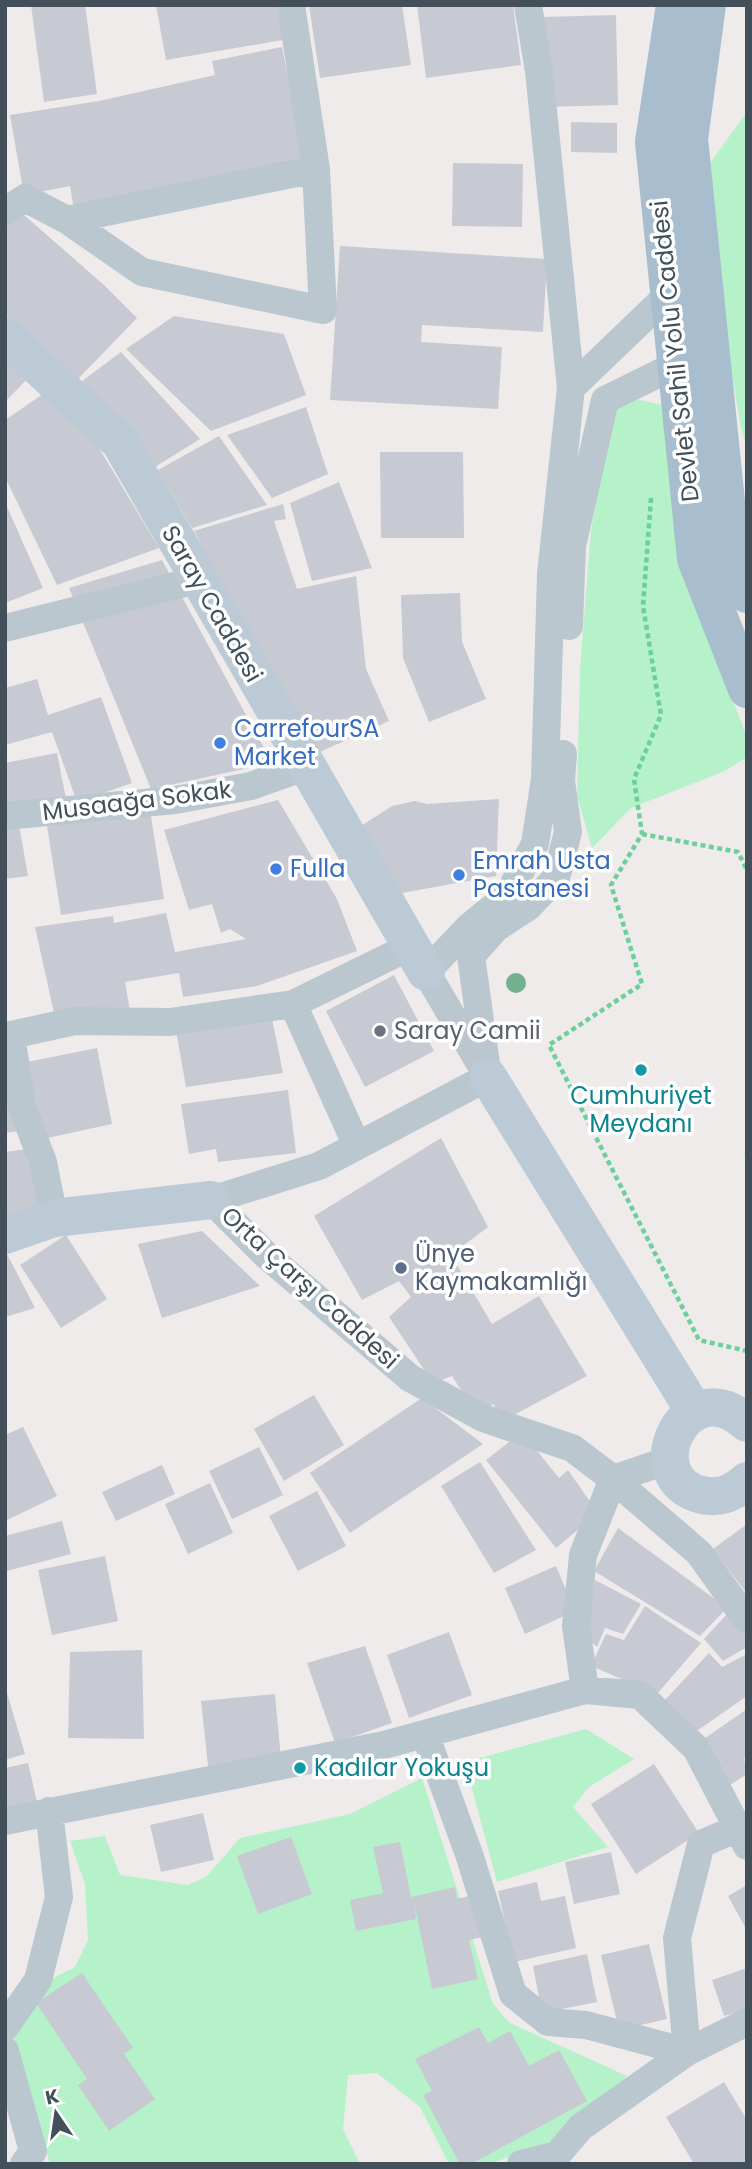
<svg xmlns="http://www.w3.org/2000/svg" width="752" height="2169" font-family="Poppins,sans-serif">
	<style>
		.green { fill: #b5f1c9 }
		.building { fill: #c7cad2 }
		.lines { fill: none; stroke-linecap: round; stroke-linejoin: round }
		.path { stroke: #6bd09a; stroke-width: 4.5; stroke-dasharray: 5 3.5; stroke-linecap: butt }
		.street { stroke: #bbc7cf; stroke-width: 28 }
		.secondary { stroke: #bccad6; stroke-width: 38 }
		.primary { stroke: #a8bdcd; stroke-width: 38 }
		.tree { fill: #74af8e }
		.shop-dot { fill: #3f7fe0; stroke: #fff; stroke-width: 2.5 }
		.worship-dot { fill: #6b7280; stroke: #fff; stroke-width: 2.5 }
		.culture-dot { fill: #0f9aa8; stroke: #fff; stroke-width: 2.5 }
		.service-dot { fill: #5c6f8a; stroke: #fff; stroke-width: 2.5 }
		.labels { text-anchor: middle; stroke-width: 7; stroke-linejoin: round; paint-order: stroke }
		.street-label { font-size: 24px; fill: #43505a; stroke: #fff }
		.shop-label { font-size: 24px; fill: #366cbe; stroke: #fff; text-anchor: start }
		.worship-label { font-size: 24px; fill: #5b616d; stroke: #fff; text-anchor: start }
		.culture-label { font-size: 24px; fill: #0d838f; stroke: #fff }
		.service-label { font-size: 24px; fill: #4e5e75; stroke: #fff; text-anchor: start }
	</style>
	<rect width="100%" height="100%" fill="#efebeb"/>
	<path class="green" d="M747,112v336l-6,-20 -42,-250z
		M636,399l31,7 13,157 67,174v20l-22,14 -94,37 -39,40 -15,-52 3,-127 11,-139 23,-125z
		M586,1729l48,30 -45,28 -16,20 35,40 -111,35 -32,-120z
		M422,1778l71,226 17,19 117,53 -73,65 -65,23h-40l-29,-57 -43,-34 -29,2 -5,54 17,35h-310l-39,-129 36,-54 28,-14 13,-27 -3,-56 -15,-43 35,-5 15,39 68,10 18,-8 34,-39 110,-24z"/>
	<path class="building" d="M31,5h54l12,89 -53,8z
		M156,5h121l6,35 -117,20z
		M309,5h93l9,60 -91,13z
		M417,5h96l8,60 -95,13z
		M616,15l2,90 -73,2 -2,-90z
		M282,47l23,116 -231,46 -4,-23 -46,9 -14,-80 89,-14 116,-26 -3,-14z
		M571,122l46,1v30l-46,-1z
		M453,163l70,1 -1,63 -70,-1z
		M16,208l88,77 33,33 -60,62 -72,-66v-95z
		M340,246l207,13 -4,73 -121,-7 -1,17 81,5 -4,62 -168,-9z
		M174,316l110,18 22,61 -95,36 -85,-82z
		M121,352l79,87 -45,28 -77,-83z
		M5,353l25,23 -25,26z
		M43,394l56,54 60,100 -102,37 -52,-108v-57z
		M306,407l22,67 -56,24 -45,-63z
		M219,436l48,69 -75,23 -34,-58z
		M380,452h83l1,86h-83z
		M339,482l33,86 -60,13 -22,-78z
		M5,502l38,86 -38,15z
		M283,504l3,15 -12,2 23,68 59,-13 10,93 23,52 -76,34 -119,-224z
		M162,560l110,203 -121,26 -82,-201z
		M460,593l2,49 24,57 -57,23 -26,-64 -2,-63z
		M37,679l11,36 53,-18 31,86 -55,19 -25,-70 -47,13v-57z
		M57,753l9,46 -61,12v-48z
		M499,799l-3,77 -94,17 -41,-67 31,-20 23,-5 12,3z
		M278,800l59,99 20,52 -100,35 -74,11 -4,-24 -54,9 5,29 -74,11 -21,-95 78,-11 1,7 52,-10 9,39 71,-13 -16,-10 -9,4 -9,-29 -23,6 -25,-80z
		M150,810l14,89 -103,16 -14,-89z
		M18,819l10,57 -23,3v-58z
		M394,975l40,76 -69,36 -39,-76z
		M272,1018l11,55 -97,14 -10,-56z
		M97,1048l15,76 -74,16 -16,-77z
		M5,1078l15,53 -15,2z
		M288,1090l8,63 -78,9 -2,-13 -27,5 -8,-50z
		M441,1138l47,89 -37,28 41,69 47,-28 48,80 -83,44 -11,-16 -16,11 -25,-39 -19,7 -44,-66 22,-20 -12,-16 -37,19 -48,-84z
		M34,1148l13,62 -42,6v-64z
		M202,1231l58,55 -98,32 -24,-74z
		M66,1235l41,64 -46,29 -41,-63z
		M5,1250l30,58 -30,9z
		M314,1395l30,50 -60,36 -30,-52z
		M422,1398l61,46 -133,89 -40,-60z
		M23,1427l34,69 -52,25v-86z
		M522,1432l37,46 9,-8 30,43 -42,35 -70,-88z
		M259,1447l24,48 -51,24 -23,-48z
		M480,1462l56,88 -42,23 -53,-87z
		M162,1465l13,29 -59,27 -14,-29z
		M210,1483l23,50 -45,21 -23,-50z
		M317,1491l29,55 -48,25 -29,-55z
		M62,1521l9,33 -64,17 -2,-35z
		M747,1524v70l-34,-45z
		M618,1528l109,80 -27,28 -106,-65z
		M105,1556l13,65 -66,14 -14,-65z
		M556,1566l19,45 -50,23 -20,-46z
		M595,1580l46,24 -18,30 -18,-6 -8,19 -14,-12z
		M645,1606l56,37 -44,51 -66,-28 15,-32 18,6z
		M727,1614l20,19v14l-24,14 -19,-22z
		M449,1632l23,63 -63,23 -22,-63z
		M365,1646l27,77 -57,20 -28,-80z
		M142,1650l2,89 -76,-1 2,-86z
		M709,1653l13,14 25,-13v42l-53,37 -31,-31z
		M5,1686l20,68 -20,6z
		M275,1694l6,65 -73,7 -7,-65z
		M747,1709v47l-3,2 3,16 -17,11 -29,-44z
		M28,1763l9,39 -32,7v-41z
		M654,1764l45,69 -63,41 -45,-70z
		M203,1813l11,47 -53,12 -11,-47z
		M291,1837l21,57 -54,20 -21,-58z
		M400,1842l11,55 44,-10 2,12 21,-5 10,42 -19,4 9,39 -46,10 -18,-87 2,17 -60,12 -6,-31 33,-7 -10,-46z
		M611,1852l9,42 -46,10 -9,-42z
		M537,1882l4,19 24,-5 11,52 -62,14 -16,-71z
		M747,1885v40l-2,2 -17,-31z
		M649,1944l18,75 -48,11 -18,-75z
		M587,1954l10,48 -55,11 -9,-47z
		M747,1968v41l-23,7 -12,-36z
		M82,1973l51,75 -9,6 31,45 -46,32 -31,-46 9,-6 -51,-76z
		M479,2027l9,16 22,-12 19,35 30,-16 28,51 -116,63h-11l-37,-69 9,-4 -17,-32z
		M724,2082l23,38v44h-53l-28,-47z"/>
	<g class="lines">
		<path class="path" d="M651,498l-8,108 18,109 -27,64 8,55 -31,51 31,99 -93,61 150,295 48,11
			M642,834l96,18 9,18
			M747,1153v2"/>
		<path class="street" d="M528,5l11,66 32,317
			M5,211l20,-13 42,22 249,-51
			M67,220l75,52 181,38 -7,-141 -25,-164
			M669,294l-98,94 -20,186 -6,205 -10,65 -27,51 -38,31 -44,46 62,105 -169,89 -108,34 55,55 144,123 73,40 89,30 41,31 86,74 48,67
			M569,626l3,-80 33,-146 87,-43
			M5,628l193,-48
			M5,816l170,-16 76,-14 56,-20
			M486,1064l-15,-108 25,-28 32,-21 28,-29 12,-46 -7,-51 2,-27
			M357,1146l-64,-142 118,-58
			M54,1218l-11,-56 -21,-55 -11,-72 64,-14 95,1 123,-18
			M585,1690l-9,-64 7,-71 30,-76 56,-19
			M425,1734l44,120 44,140 35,28 38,3 101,27 -10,-114 24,-94 37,-16
			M5,1821l379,-76 201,-55 55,5 56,53 51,98
			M5,2027l33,-47 21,-83 -10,-86
			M5,2051l28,100 -9,13
			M521,2164l36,-9 24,-28 106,-75 60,-30"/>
		<path class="secondary" d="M5,336l115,106 306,530
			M488,1077l207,335
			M5,1235l49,-17 157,-18
			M747,1423c-61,-56 -113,56 -45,72 18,4 32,-2 45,-14"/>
		<path class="primary" d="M675,5l-21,137 42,417 51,130
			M707,5l-18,134 41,402 17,53"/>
	</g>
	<circle class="tree" cx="516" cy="983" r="10"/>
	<g class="shop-dot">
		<circle cx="220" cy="743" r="7"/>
		<circle cx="276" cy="869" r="7"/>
		<circle cx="459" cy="875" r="7"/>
	</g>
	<circle class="worship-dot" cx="380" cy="1031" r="7"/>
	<g class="culture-dot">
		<circle cx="641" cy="1070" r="7"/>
		<circle cx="300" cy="1768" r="7"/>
	</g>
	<circle class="service-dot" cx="401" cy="1268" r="7"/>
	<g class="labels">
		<g class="street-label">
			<text transform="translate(675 351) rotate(-96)" y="8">Devlet Sahil Yolu Caddesi</text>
			<text transform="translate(212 604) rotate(60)" y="8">Saray Caddesi</text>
			<text transform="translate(137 801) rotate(-7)" y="8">Musaağa Sokak</text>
			<text transform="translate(310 1288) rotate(42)" y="8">Orta Çarşı Caddesi</text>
		</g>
		<g class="shop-label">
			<text x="234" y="737">CarrefourSA<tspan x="234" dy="28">Market</tspan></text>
			<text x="473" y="869">Emrah Usta<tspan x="473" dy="28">Pastanesi</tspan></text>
			<text x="290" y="877">Fulla</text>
		</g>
		<g class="worship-label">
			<text x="394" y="1039">Saray Camii</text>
		</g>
		<g class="culture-label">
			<text x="641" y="1104">Cumhuriyet<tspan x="641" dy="28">Meydanı</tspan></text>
			<text x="314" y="1776" text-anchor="start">Kadılar Yokuşu</text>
		</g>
		<g class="service-label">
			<text x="415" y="1262">Ünye<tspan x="415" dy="28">Kaymakamlığı</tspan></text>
		</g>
	</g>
	<rect width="752" height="2169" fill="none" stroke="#43505a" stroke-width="14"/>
	<g transform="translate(56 2113) rotate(347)" stroke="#ffffff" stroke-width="5" paint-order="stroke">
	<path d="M0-5L12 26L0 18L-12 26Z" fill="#43505a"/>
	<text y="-10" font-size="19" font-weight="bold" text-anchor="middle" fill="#43505a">K</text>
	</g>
</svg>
